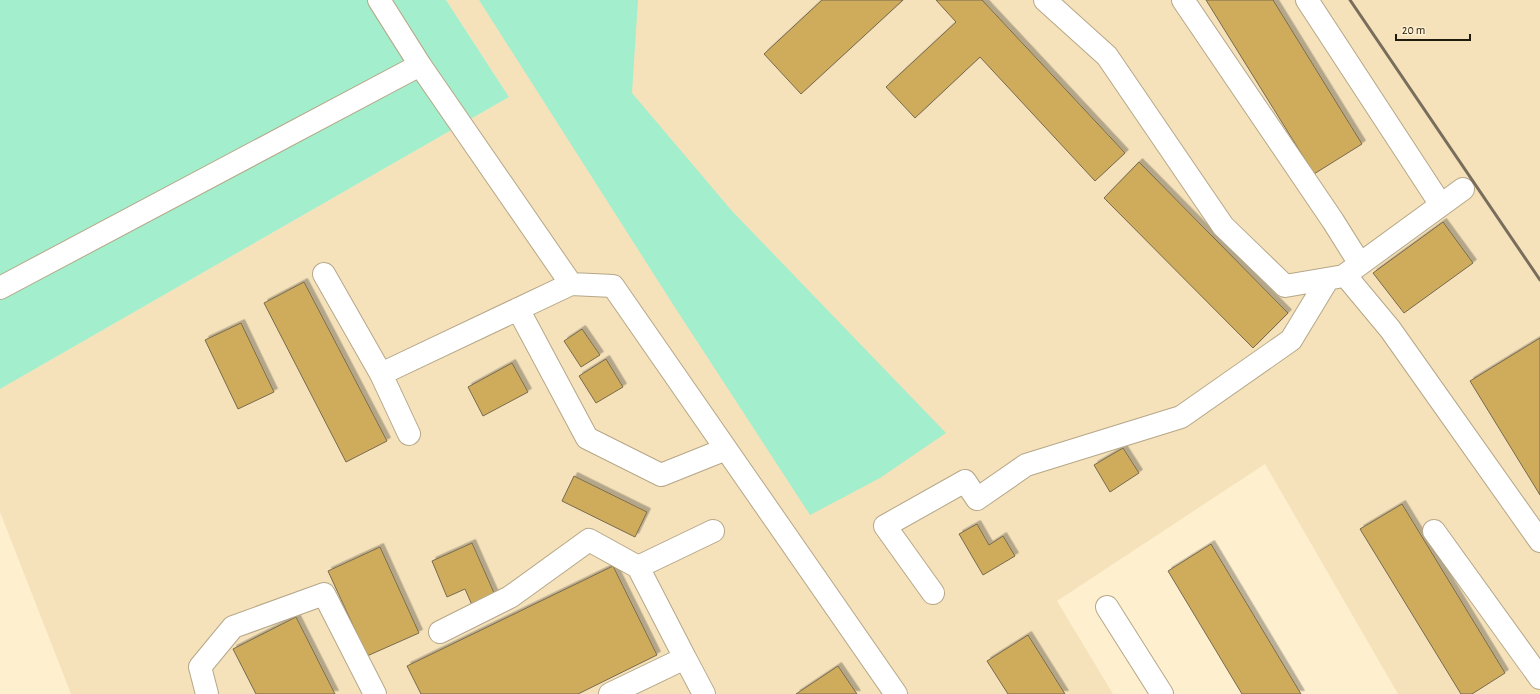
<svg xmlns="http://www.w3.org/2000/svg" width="1540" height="694" font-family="'Alegreya Sans',sans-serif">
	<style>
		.built { fill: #f5e2bb }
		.green { fill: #a3eecc }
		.building { fill: #cfac5b; stroke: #786a4d; filter: url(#shadow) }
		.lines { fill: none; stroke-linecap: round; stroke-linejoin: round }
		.minor-casing { stroke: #b5a788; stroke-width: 24 }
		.minor { stroke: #fff; stroke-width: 22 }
		.rail { stroke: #786e5b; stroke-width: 3 }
	</style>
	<defs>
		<filter id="shadow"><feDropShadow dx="3.5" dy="-3.5" stdDeviation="0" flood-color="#0004"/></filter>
	</defs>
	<rect width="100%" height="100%" fill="#feefce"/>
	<path class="built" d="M446,0h1094v694h-142l-133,-230 -208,137 56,93h-1042l-71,-182v-123l509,-292z"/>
	<path class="green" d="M0,0h446l63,97 -509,292z
		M479,0h159l-6,93 100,118 214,222 -66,45 -70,37 -136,-209z"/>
	<path class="building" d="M822,0h81l-102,94 -37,-40z
		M936,0h46l143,153 -30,28 -115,-124 -65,61 -29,-31 70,-65z
		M1206,0h67l89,144 -48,30z
		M1139,162l149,151 -35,35 -149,-150z
		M1443,222l30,41 -69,50 -31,-40z
		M304,282l83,159 -41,21 -82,-159z
		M241,323l33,69 -36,17 -33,-69z
		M582,329l18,26 -19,12 -17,-26z
		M1540,338v157l-70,-114z
		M606,359l17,28 -27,16 -17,-27z
		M512,363l16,29 -45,24 -15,-29z
		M1123,448l16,25 -29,19 -16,-27z
		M574,476l73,36 -12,25 -73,-36z
		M1402,504l103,169 -33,21h-11l-101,-165z
		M977,524l12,21 14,-9 12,20 -32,19 -24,-41z
		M472,543l23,52 -23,10 -7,-16 -18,8 -15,-36z
		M1211,544l90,150h-59l-74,-123z
		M380,547l39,86 -52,23 -39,-85z
		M613,566l44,89 -79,39h-157l-14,-28z
		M296,617l39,77h-79l-23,-45z
		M1028,635l37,59h-57l-21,-33z
		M838,666l19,28h-61z"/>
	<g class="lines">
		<g class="minor-casing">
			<path id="minor" d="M379,0l41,65
				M1045,0l62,56 116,170 62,60 53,-9
				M1183,0l150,221 27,43
				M1307,0l134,205
				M1463,189l-118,86 45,54 150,212
				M324,274l57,100 190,-90 42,2 283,408
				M0,288l420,-223 151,219
				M518,309l69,129 74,37 65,-26
				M381,374l28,60
				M1434,531l106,147
				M933,593l-48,-67 80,-45 12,18 49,-34 155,-48 110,-77 37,-61
				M1107,607l55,87
				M440,632l70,-35 79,-57 49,27
				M685,658l19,36
				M207,694l-7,-27 33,-40 91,-33 51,100
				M610,694l75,-36 -47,-91 75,-36"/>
		</g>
		<use href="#minor" class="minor"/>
		<path class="rail" d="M1350,0l190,280"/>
	</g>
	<path d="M1396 34v6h74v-6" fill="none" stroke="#201a0f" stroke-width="2"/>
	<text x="1402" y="34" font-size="12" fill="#201a0f" stroke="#feefce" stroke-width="3" paint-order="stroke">20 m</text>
</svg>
